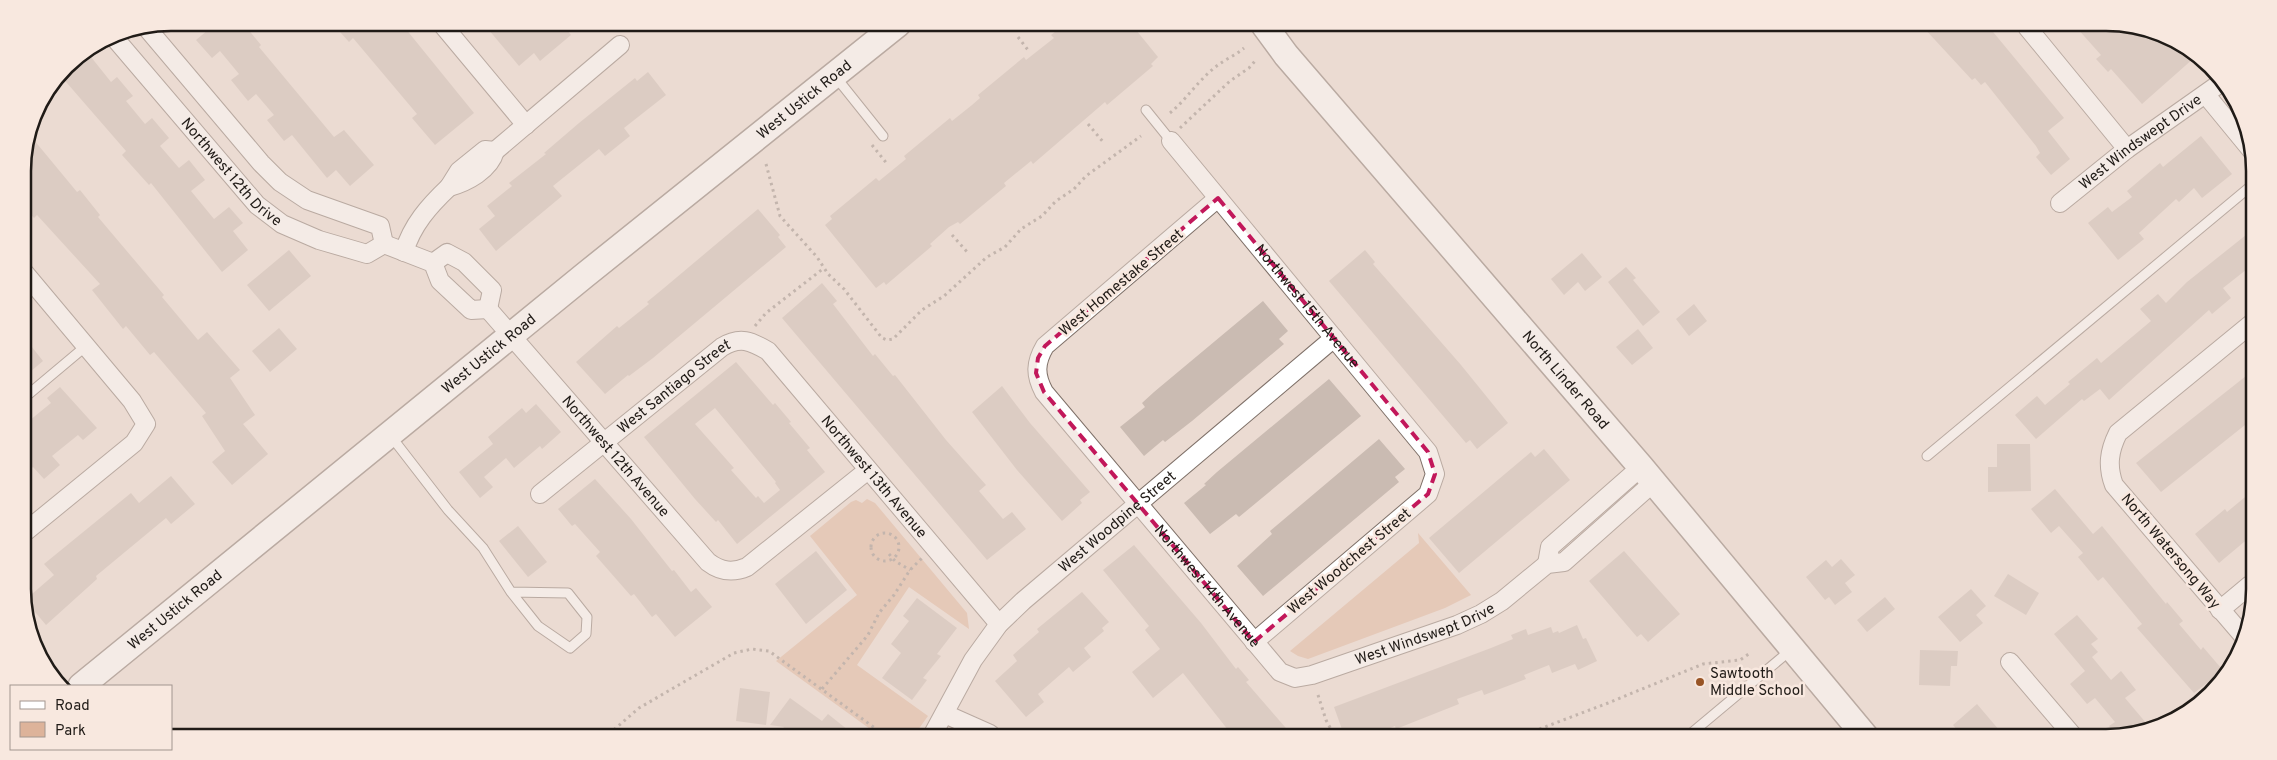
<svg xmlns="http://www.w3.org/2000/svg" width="2277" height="760" font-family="Overpass,sans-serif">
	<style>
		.green { fill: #ddb39a }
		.building { fill: #cabbb2; fill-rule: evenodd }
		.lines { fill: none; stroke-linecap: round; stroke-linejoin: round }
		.service-casing { stroke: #7e7068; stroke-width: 11 }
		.minor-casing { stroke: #7e7068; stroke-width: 20 }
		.secondary-casing { stroke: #7e7068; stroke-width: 28 }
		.path { stroke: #938780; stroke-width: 3; stroke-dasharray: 2.5 4; stroke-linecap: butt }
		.service { stroke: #fff; stroke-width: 9 }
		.minor { stroke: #fff; stroke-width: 18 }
		.secondary { stroke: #fff; stroke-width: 25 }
		.marked { fill: none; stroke: #c2185b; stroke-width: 4; stroke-dasharray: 10 6; stroke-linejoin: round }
		.poi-dot { fill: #985425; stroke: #f8e8df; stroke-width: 2 }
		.labels { text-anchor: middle; stroke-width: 5; stroke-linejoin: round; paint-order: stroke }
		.street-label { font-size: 15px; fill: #201b17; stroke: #f8e8df }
		.poi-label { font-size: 15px; fill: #201b17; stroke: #f8e8df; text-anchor: start }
		.rim { fill: none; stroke: #201b17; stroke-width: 2.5 }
	</style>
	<rect width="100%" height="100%" fill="#ebdbd2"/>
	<path class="green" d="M867,499l8,4 92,110 2,16 -60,-42 -52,78 71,51 -13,18h-38l-101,-73 81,-66 -47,-59 41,-34 5,-2 6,3z
		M1418,533l53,62 -26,13 -137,51 -10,-3 -8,-5 129,-108z"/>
	<path class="building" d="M201,23h42l18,22 -2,2 75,90 10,-7 30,35 -24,21 -14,-16 -9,8 -35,-43 -8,6 -17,-21 7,-5 -18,-21 -8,7 -17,-21 8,-6 -19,-23 -8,7 -16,-18 12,-10z
		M332,23h69l73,90 -39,32 -23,-27 5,-4 -64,-76 -4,4z
		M483,23l79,1 9,11 -31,26 -6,-8 -15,13z
		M1064,25h68l26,32 -7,7 2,2 -46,39 -2,-3 -72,62 -2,-3 -27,22 2,3 -46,38 -2,-2 -9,5 -19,17 2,2 -46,39 -2,-3 -8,6 -51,-63 7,-6 -2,-3 46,-38 3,3 27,-22 -2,-3 46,-38 2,3 20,-16 8,-7 -2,-3 46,-38 2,3 28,-22 -3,-3z
		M1923,27h66l75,91 -16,13 22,28 -19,16 -15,-18 4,-4 -4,-7 -51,-64 -4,3 -6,-7 -3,2z
		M2076,27l69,1 49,30 -52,46 -31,-35 -3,3 -12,-13 5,-4z
		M87,52l24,30 6,-5 16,19 -7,5 19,23 7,-6 17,20 -9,8 19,22 10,-8 16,20 -14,11 23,28 15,-12 14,16 -10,8 15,19 -26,22 -71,-89 -2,2 -27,-30 4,-4 -66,-76 6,-9z
		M648,72l18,23 -42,33 6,8 -25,20 -6,-7 -46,37 9,10 -66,55 -17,-22 16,-13 -8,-10 25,-20 -3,-3 37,-29 -2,-1 35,-30 56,-45 2,3z
		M29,134l48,58 3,-2 20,25 -2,2 66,78 -2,2 36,43 9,-8 33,38 -10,8 25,37 -12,9 25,30 -36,31 -20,-23 13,-11 -23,-35 4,-3 -52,-61 -4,3 -24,-29 -3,3 -31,-39 8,-6 -63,-69 -3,3 -11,-12v-45z
		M2201,136l31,38 -30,24 -8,-10 -15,14 -3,-3 -37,34 5,6 -26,21 -30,-37 20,-16 4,5 20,-15 -5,-6 33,-28 3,4z
		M758,209l22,26 -2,2 8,10 -133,111 -24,18 -1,-1 -23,19 -29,-32 41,-36 2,2 30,-24 -2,-2 17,-14z
		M2251,231v35l-28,22 8,10 -19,16 -3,-4 -100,90 -9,-11 -16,12 -2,-2 -46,40 -21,-24 22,-19 8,9 25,-21 -2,-2 29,-24 4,5 50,-42 -11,-12 18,-15 8,9 21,-21z
		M289,250l22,26 -42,35 -22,-26z
		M1365,250l10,12 -2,2 88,101 47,58 -31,26 -7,-9 -4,3 -137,-162z
		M1582,253l20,24 -17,14 -7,-9 -14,13 -13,-16z
		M1626,267l10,11 -3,2 27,32 -17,14 -35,-44z
		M822,283l15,18 -4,3 40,52 2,-2 18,22 2,-1 51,65 40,45 -7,6 24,28 9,-7 14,17 -39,31 -205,-242z
		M1263,301l25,30 -9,8 5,5 -92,77 -27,21 -2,-2 -19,16 -24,-29 25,-20 -3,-4 12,-11z
		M1694,304l13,17 -18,15 -13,-17z
		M279,328l18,21 -27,23 -18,-21z
		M1638,329l15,19 -21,17 -16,-18z
		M24,337l19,24 -19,16z
		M736,362l37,43 2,-2 16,19 -2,1 21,25 -3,2 18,22 -88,72 -19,-24 -2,2 -21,-23 -51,-62zM715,408l61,74 -1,1 5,7 -16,13 -6,-7 -2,2 -25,-28 3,-2 -39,-44z
		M2251,372l-1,49 -89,71 -25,-29z
		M1329,379l32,37 -122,101 -3,-3 -26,20 -26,-31 22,-18 -2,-1 13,-12z
		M1002,386l28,37 60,69 -10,8 2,3 -20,18 -45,-51 -45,-58z
		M60,387l37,41 -14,12 -5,-5 -26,21 8,9 -16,14 -11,-12 -8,7 -1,-49 27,-22 -4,-5z
		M536,404l25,28 -19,17 -2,-3 -26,22 -8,-10 -22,19 9,10 -13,11 -21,-26 34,-28 -5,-7 34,-29 4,5z
		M1379,439l26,30 -10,8 4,5 -136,114 -26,-30 35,-32 -2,-3z
		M1997,444h33l1,47 -43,1v-25h9z
		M1544,449l26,31 -111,93 -30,-35 102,-86 4,5z
		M171,476l24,28 -24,20 -5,-6 -70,58 1,3 -51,46 -21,-25 29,-25 -10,-11 87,-71 8,10z
		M595,479l36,40 41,52 2,-1 17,22 5,-4 16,19 -37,30 -19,-23 -4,3 -18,-23 -3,2 -35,-40 4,-4 -25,-28 -3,2 -14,-17z
		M2055,489l38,45 9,-8 64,78 1,-2 16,19 -4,3 22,26 2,-3 24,28 -15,14 -5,-6 -13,10 -57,-65 5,-4 -39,-47 -5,4 -20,-24 5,-4 -24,-27 -8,7 -20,-24z
		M2250,493v44l-31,26 -24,-29 30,-25 2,3z
		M518,526l29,36 -19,15 -29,-36z
		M1134,545l67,78 35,46 2,-2 11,13 -3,2 46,53h-60l-49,-62 -30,25 -21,-26 28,-23 -15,-19 4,-4 -46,-56z
		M816,551l31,39 -41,34 -31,-40z
		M1624,551l56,63 -32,28 -7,-8 -4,3 -48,-56z
		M1841,559l14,16 -10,8 7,9 -17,13 -6,-8 -4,3 -19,-23 20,-17 6,7z
		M2008,574l31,19 -13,22 -32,-19z
		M1971,589l15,17 -10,9 7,8 -23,19 -22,-25z
		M1082,592l27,30 -7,6 2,3 -20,17 7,9 -18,15 -4,-5 -31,27 6,8 -18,15 -31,-36 22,-20 -4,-6 26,-23 -2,-3z
		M1885,597l10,12 -28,23 -10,-12z
		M917,598l40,30 -20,26 4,2 -18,22 4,2 -15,20 -30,-22 19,-25 -10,-9 18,-23 -6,-5z
		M2077,615l21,24 -7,5 7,8 -6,5 19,23 10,-9 15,19 -11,8 27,32 -34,7 -9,-11 6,-4 -20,-24 -8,6 -17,-20 15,-13 -31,-37z
		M1577,625l6,14 3,-1 11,23 -19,9 -3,-6 -23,9 -3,-8 -25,10 2,4 -42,16 -2,-5 -25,9 2,5 -63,25 -1,-3 -21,9h-30l-10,-28 157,-59 22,-9 -2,-4 15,-6 2,6 23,-8 2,6 5,-2 1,2z
		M1920,650l38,1 -1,15h-6l-1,20 -31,-1z
		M740,688l30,4 -4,33 -30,-4z
		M790,698l32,23 6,-7 25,20h-74l5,-7 -14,-2z
		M1977,704l28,33h-42l-10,-12z"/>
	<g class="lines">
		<g class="service-casing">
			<path id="service" d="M835,76l48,60
				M1146,110l25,31
				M24,398l62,-52
				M390,435l58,75 35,38 28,44 27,34 32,22 16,-14 1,-17 -19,-24 -57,-1
				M1927,456l324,-270
				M1688,736l104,-87"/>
		</g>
		<g class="minor-casing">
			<g id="minor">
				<path d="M441,23l85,102"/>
				<path d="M146,27l115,136 19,19 27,18 73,26 4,18"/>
				<path d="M2027,27l100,122"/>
				<path id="s1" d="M112,35l145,170 25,19 37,16 48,14 17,-10"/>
				<path d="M2206,95l46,56"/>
				<path id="s2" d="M1171,141l257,311 7,22 -7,20 -174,148"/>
				<path d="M485,150l10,1c-5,19 -28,31 -46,36l10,-16z"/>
				<path d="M495,151l125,-106"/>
				<path id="s3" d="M1218,198l-173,148c-10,17 -10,29 -1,46l236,280 15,6 17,-3 145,-50 24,-11 21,-13 45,-37 17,-2 90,-80"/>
				<path id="s4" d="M2060,203l67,-54 95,-67"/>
				<path d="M384,244l49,19 7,18 31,29 17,-1"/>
				<path d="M404,252c8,-27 25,-46 45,-65"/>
				<path d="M433,263l14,-10 17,9 28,28 -4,19"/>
				<path d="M23,271l109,130 14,23 -12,19 -109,89"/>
				<path id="s5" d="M488,309l220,253c13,10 25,11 39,5l121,-97"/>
				<path id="s6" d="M540,494l182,-147c18,-11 29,-6 46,4l231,273"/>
				<path d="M1547,564l3,-17 91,-80"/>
				<path d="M2220,610l30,-25"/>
				<path d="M2245,638l-131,-153c-7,-19 -5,-34 4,-52l133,-109"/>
				<path d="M2010,662l64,75"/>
				<path d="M945,714l45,20"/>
				<path id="s7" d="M933,734l40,-74 26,-36 24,-23 311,-263"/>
			</g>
		</g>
		<g class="secondary-casing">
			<g id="secondary">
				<path id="s8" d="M1264,25l22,30 355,412 225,270"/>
				<path id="s9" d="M81,686l504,-411 313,-251"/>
			</g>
		</g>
		<path class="path" d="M1018,37l10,13
			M1170,113c17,-14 30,-35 48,-48 8,-6 18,-10 26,-17
			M1088,124l16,19
			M1180,128l50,-47 19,-13 6,-7
			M872,145l16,20
			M766,164l14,52 37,41 11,17 16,15 38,49 5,2 6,-1 29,-29 22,-14 43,-39 18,-10 16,-18 21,-13 14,-15 18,-12 12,-13 55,-40
			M952,235l17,19
			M755,326l11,-13 58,-45
			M871 547a14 14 0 1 1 28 0a14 14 0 1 1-28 0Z
			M889,554l6,7 15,9
			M822,689l46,-54 11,-22 15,-18 16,-25 13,-13
			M1318,695l8,25 8,15
			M609,734l30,-26 95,-55 18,-4 17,2 114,83
			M1521,736l87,-33 95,-39 37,-4 10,-7"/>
		<use href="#service" class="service"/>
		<use href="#minor" class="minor"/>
		<use href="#secondary" class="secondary"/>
	</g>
	<path d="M0 0H2277V760H0ZM1218,198l210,254 7,22 -7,20 -174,148 -210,-250 -8,-19 2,-15 7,-12z" fill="#ebdbd2" fill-opacity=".55" fill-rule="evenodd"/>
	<path class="marked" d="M1218,198l210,254 7,22 -7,20 -174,148 -210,-250 -8,-19 2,-15 7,-12z"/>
	<circle class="poi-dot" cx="1700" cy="682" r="5"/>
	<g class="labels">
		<g class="street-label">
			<text dy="5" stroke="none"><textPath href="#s9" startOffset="931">West Ustick Road</textPath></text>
			<text dy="5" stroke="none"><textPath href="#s4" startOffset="101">West Windswept Drive</textPath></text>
			<text dy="5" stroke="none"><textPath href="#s1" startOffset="182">Northwest 12th Drive</textPath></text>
			<text transform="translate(1121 282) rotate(-40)" y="5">West Homestake Street</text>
			<text dy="5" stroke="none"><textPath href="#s2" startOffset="214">Northwest 15th Avenue</textPath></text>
			<text dy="5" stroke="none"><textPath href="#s9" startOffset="526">West Ustick Road</textPath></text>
			<text dy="5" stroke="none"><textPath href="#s8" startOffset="466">North Linder Road</textPath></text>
			<text dy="5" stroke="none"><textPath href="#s6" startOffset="172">West Santiago Street</textPath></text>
			<text dy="5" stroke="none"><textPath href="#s5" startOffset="195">Northwest 12th Avenue</textPath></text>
			<text dy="5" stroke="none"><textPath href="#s6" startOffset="448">Northwest 13th Avenue</textPath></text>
			<text dy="5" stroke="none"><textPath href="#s7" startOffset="285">West Woodpine Street</textPath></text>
			<text transform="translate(2171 551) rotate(50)" y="5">North Watersong Way</text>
			<text transform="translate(1349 561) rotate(-40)" y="5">West Woodchest Street</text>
			<text dy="5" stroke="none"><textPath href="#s3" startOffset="530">Northwest 14th Avenue</textPath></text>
			<text dy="5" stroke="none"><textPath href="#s9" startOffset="121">West Ustick Road</textPath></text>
			<text dy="5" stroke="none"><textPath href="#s3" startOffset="796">West Windswept Drive</textPath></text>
		</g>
		<g class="poi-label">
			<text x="1710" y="678">Sawtooth<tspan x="1710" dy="17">Middle School</tspan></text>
		</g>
	</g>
	<path d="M0 0H2277V760H0ZM171 31H2106A140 140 0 0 1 2246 171V589A140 140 0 0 1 2106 729H171A140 140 0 0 1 31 589V171A140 140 0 0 1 171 31Z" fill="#f8e8df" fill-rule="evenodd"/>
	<path class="rim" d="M171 31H2106A140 140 0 0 1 2246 171V589A140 140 0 0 1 2106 729H171A140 140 0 0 1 31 589V171A140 140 0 0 1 171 31Z"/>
	<rect x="10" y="685" width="162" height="65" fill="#f8e8df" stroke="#a2968f"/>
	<rect x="20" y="701" width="25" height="8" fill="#ffffff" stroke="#a2968f"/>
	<text x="55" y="710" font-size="15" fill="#201b17">Road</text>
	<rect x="20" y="722" width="25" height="15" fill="#ddb39a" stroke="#a2968f"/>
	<text x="55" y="735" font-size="15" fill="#201b17">Park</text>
</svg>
